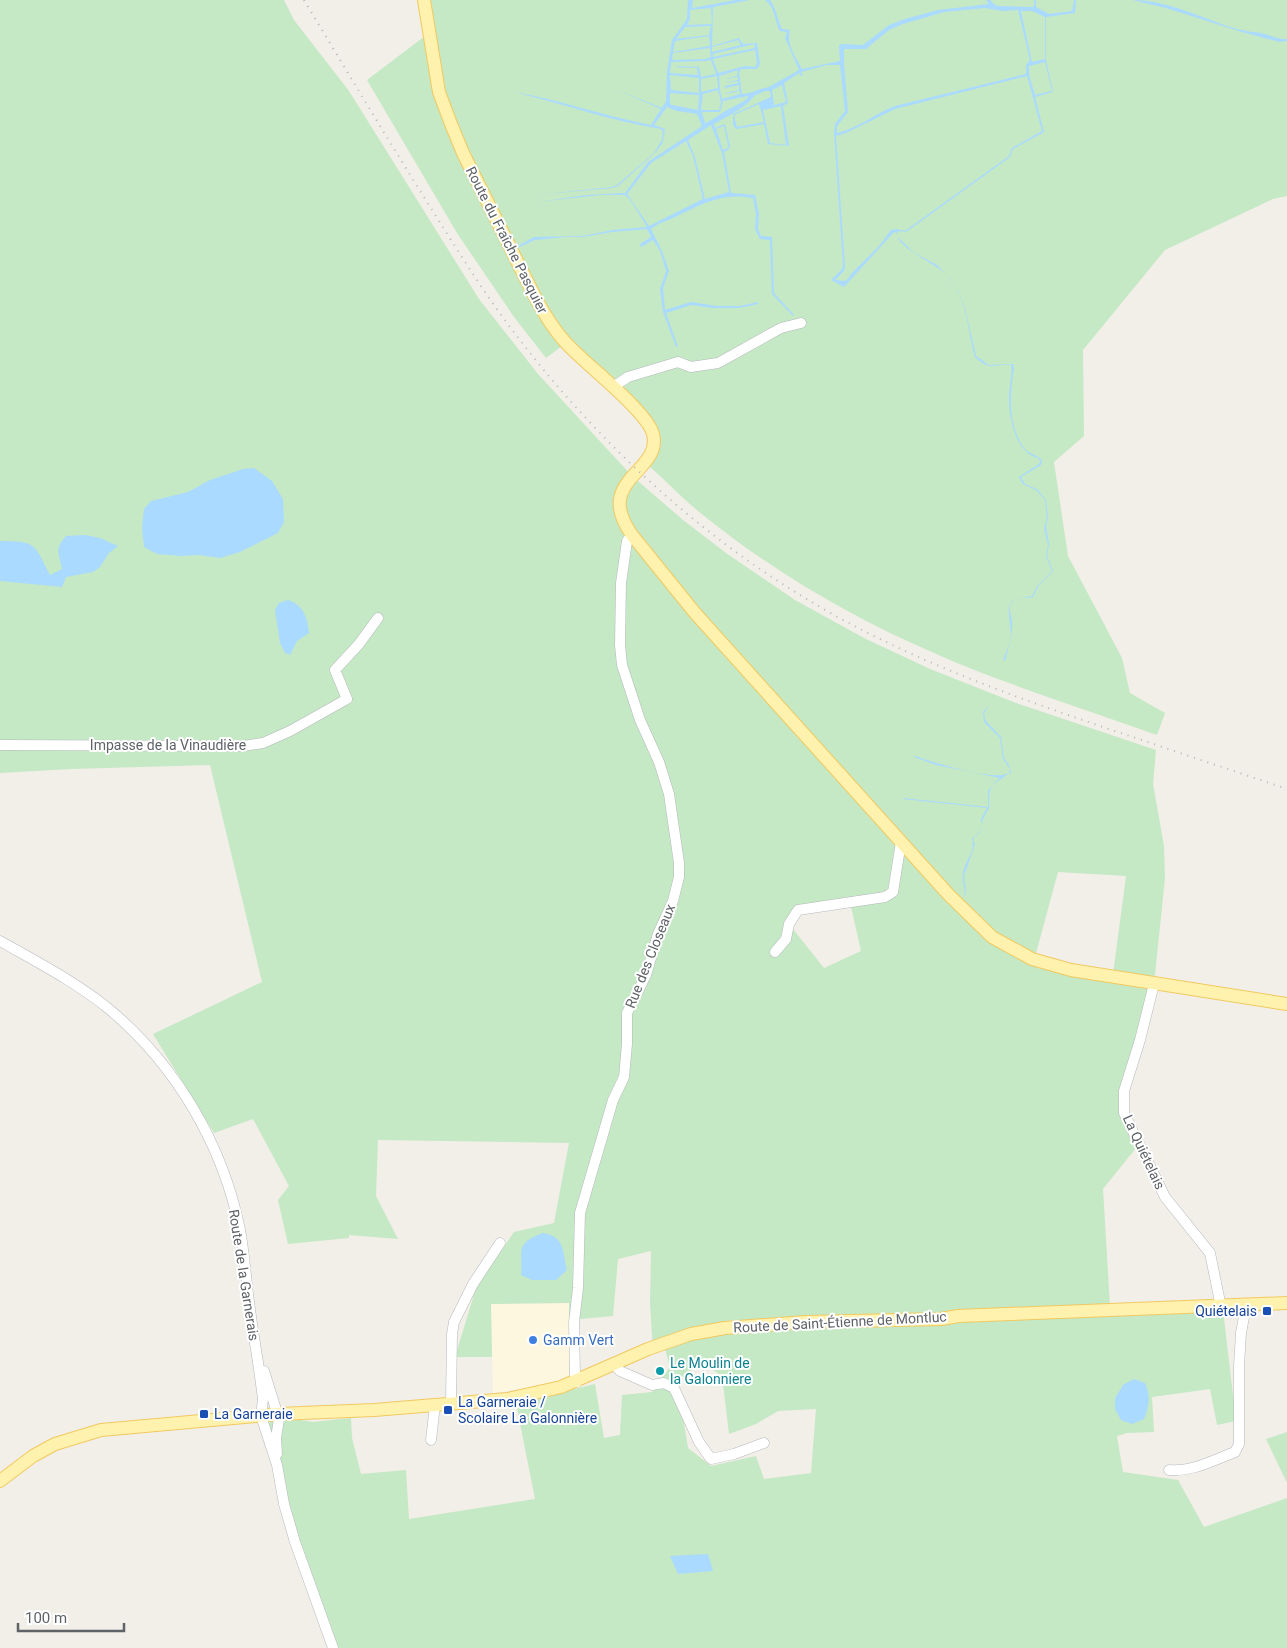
<svg xmlns="http://www.w3.org/2000/svg" width="1287" height="1648" font-family="Roboto,sans-serif">
	<style>
		.commercial { fill: #fef7e0 }
		.green { fill: #c5e8c5; fill-rule: evenodd }
		.water { fill: #aadaff; fill-rule: evenodd }
		.lines { fill: none; stroke-linecap: round; stroke-linejoin: round }
		.minor-casing { stroke: #b5b8bc; stroke-width: 11 }
		.major-casing { stroke: #f2c960; stroke-width: 14 }
		.minor { stroke: #fff; stroke-width: 10 }
		.major { stroke: #fff2af; stroke-width: 12 }
		.rail { stroke: #b6b7b8; stroke-width: 2; stroke-dasharray: 1 6; stroke-linecap: butt }
		.transit-dot { fill: #1a4fb4; stroke: #fff; stroke-width: 2 }
		.shop-dot { fill: #3f7fe0; stroke: #fff; stroke-width: 2 }
		.culture-dot { fill: #0f9aa8; stroke: #fff; stroke-width: 2 }
		.labels { text-anchor: middle; stroke-width: 4; stroke-linejoin: round; paint-order: stroke }
		.street-label { font-size: 14px; fill: #5f6368; stroke: #fff }
		.transit-label { font-size: 14px; fill: #164399; stroke: #fff; text-anchor: start }
		.shop-label { font-size: 14px; fill: #366cbe; stroke: #fff; text-anchor: start }
		.culture-label { font-size: 14px; fill: #0d838f; stroke: #fff; text-anchor: start }
	</style>
	<rect width="100%" height="100%" fill="#f1efe8"/>
	<path class="commercial" d="M569,1303v73l-8,7 -68,10 -2,-89z"/>
	<path class="green" d="M0,0h284l10,20 55,71 130,208 59,75 94,102 51,44 43,33 69,47 69,38 66,31 86,34 140,47 -3,34 11,62 1,32 -11,106 -30,129 16,30 -37,46 7,117 113,4 13,111 -19,4 -7,-36 -58,8 2,35 -27,1 -10,3 6,36 55,8 26,47 83,-29v150h-954l-38,-107 -25,-99 -1,-27 44,7 38,-4 1,20 9,36 45,-4 3,49 126,-20 -19,-96 79,-19 9,54 16,-3 2,-40 30,-3 18,-25 -5,-18 -12,3 -3,-49 1,-52 -33,8 -5,57 -44,4v-17l-78,1 1,53h-37l21,-69 38,-56 40,-9 15,-80 -191,-3 -2,56 22,43 -49,-4v3l-61,6 -10,-44 11,-14 -36,-67 -39,14 -61,-99 109,-52 -52,-217 -139,4 -71,4zM1058,872l68,4 -13,98 -78,-17zM850,902l11,49 -37,17 -35,-44 9,-14zM725,1320l78,2v1l-39,9 -1,-8zM701,1362l21,14 7,58 27,-10 22,-13 38,-2 -5,64 -47,6 -8,-23 -45,10 -23,-18 -11,-67z
		M420,0h867v196l-14,3 -108,51 -82,100 1,86 -30,26 14,94 54,102 8,35 35,20 -8,22c-74,-27 -151,-50 -223,-82 -84,-36 -165,-84 -236,-142 -17,-14 -33,-31 -50,-46l5,-32 -87,-90 -20,15 -32,-41 -57,-84 -90,-153 58,-44z
		M1287,1432v51l-21,-44z"/>
	<path class="water" d="M688,0h5l-1,8 44,-8h14l-37,7 -1,39 27,-8 4,6 14,-1 3,21 -3,5h-16l-2,4 3,21c10,0 18,-6 27,-7l30,-17 -14,-32 2,-6 -7,-1c-6,-11 -4,-23 -15,-31h5c7,9 7,19 12,29l8,1c-4,15 5,26 12,39l38,-8 -1,-15 2,-2 22,1 26,-20 16,-6 33,-9 51,-6 -3,-4h4l5,5 5,1 32,1 2,-1v-6h2v7l13,7 23,-3 2,-11h2l-1,13 -29,4v43l7,32 -18,5 9,35 -31,17 -3,8 -104,75 -8,-1 -1,5 16,16 24,13 14,14 8,13 6,16 11,48 13,9 24,-1 1,4c-4,26 -7,56 10,80 5,7 14,6 18,13l-1,4 -20,12 4,7 12,5 9,11 2,17 -2,10 3,17 -2,12 6,15 -14,14 -6,12c-5,1 -15,1 -19,3 -8,5 -2,16 -2,23 1,13 -4,25 -7,38l-2,-1c3,-8 8,-18 8,-26 0,-11 -6,-27 2,-34l19,-4 6,-11 14,-14 -6,-15 2,-11 -4,-17 3,-10 -2,-18 -9,-10 -13,-6 -4,-7 20,-13 1,-3 -2,-3c-23,-6 -29,-40 -29,-61 0,-11 4,-22 2,-32 -18,-2 -19,7 -36,-8 -8,-27 -7,-62 -30,-84 -10,-9 -50,-27 -48,-40l-3,-1 -50,55 -13,-7 11,-11 1,-4 -9,-132 1,-9 10,-13 -5,-46h-13l-26,7 2,4h-2l-2,-3 -15,10 4,20 -5,3 6,40 -21,-2 -4,-20 -28,5 -3,-4v-11l38,-17 -1,-6h-5l-11,5c-6,10 -29,22 -40,28l1,4 10,-4 5,22 -2,4 -4,2 7,41 24,2 4,19 -1,15 3,7 11,1 2,56 20,22 -1,1 -21,-22 -2,-54 -10,-1 -5,-10 1,-15 -3,-16c-30,-6 -52,6 -78,19 -8,4 -17,6 -24,12l11,22 7,20 -6,17 2,22 26,-8 26,4h23l18,-4v2l-19,4h-26l-22,-3 -25,8 12,34h-2l-13,-35 -3,-23 6,-18 -6,-20 -7,-11 -12,7 -1,-3 11,-7 -4,-8 -35,3 -29,5h-17l-31,3 -18,8 -1,-1 18,-10 49,-1 30,-6 34,-3 -16,-26 -6,-6h-25l-62,7 49,-7 38,-2 23,-31 54,-36 -5,-12 -20,-3 -10,-4 -13,18 11,4 -2,13 -7,10 -38,34 -6,2 -77,7 77,-8 5,-2 37,-32 8,-13 1,-9 -2,-2c-50,-8 -97,-25 -147,-37 46,8 90,24 137,33l10,-16 -46,-20 47,19 4,-7 1,-29 5,-32 15,-21zM711,8l1,16 -25,1 3,-6v-9zM985,8l17,3 16,-1 12,50 -4,5v9l-131,32c-19,7 -38,23 -58,27v-7l11,-14 -4,-48v-15h22l23,-19 14,-6 41,-12zM1021,11h11l13,6v42l-13,3zM711,26l-2,9 -33,4 9,-12zM709,36l1,10 -37,6 2,-11zM738,40l3,5 -29,7v-5zM754,44l1,4 -42,9v-3zM710,48l1,9 -6,2 -33,1 1,-7zM755,50l2,13 -2,4 -10,-1 -27,7 -5,-14zM711,60l5,14 -15,3 -2,-10 -22,-1v1l20,1 1,7 -28,-2 1,-11 34,-1zM1045,62l7,29 -17,4 -6,-20v-9zM738,70l-1,6 -14,3 15,-2v3l-14,3 14,-2v2l-13,3v2l14,-3v5l-13,3v1l14,-3v3l-18,5 -2,-9 -1,-14zM670,75l29,3v15l-28,-3zM717,76l1,12 -17,4v-13zM1027,76l15,55 -30,17 -3,8 -104,75 -9,-2 -5,1 -12,16 -27,27 -6,8 -11,-1 9,-9 1,-5 -9,-130 10,-3 49,-24zM782,85l4,17 -12,3 -2,-15zM718,90l3,12 -2,8h-18l2,-16zM670,93l29,2 -1,15 -26,-5 -2,-2zM748,96v2c-7,5 -13,8 -21,12 -7,4 -14,10 -22,13l-3,-11h18l3,-11zM759,104l5,18 -27,5 -3,-12zM781,106l5,39 -16,-2 -7,-33zM711,125l11,28 7,39 -24,7 -10,-42 -7,-17zM724,126l4,19 -1,4 -4,1 -7,-21zM686,141l7,15 10,43 -54,27 -22,-32 24,-31z
		M1132,0c36,0 71,19 105,29 8,2 16,3 24,4 9,2 17,7 26,6v2l-7,1 -38,-10 -76,-24z
		M254,468l18,13 11,18 1,23 -6,11 -38,19 -20,6 -21,-3 -18,1 -24,-2 -13,-7 -2,-19 2,-19 7,-8 37,-9 22,-12 33,-11z
		M85,535l15,3 18,8 -9,7 -9,14 -7,5 -27,5 -4,10 -62,-6v-40c37,0 34,3 50,34l12,-6c-3,-15 -8,-20 4,-33z
		M288,600c15,4 20,19 21,33l-12,8 -7,14 -5,-2 -5,-10 -5,-33 4,-7z
		M989,705l-5,8 1,7 16,17 3,21 5,7 2,7 -20,14 -2,10v12l-6,11 -3,14 -6,4 -1,3 2,4 -11,32 2,17 -3,5 2,-5c-1,-7 -3,-13 -2,-20 2,-13 13,-21 9,-35l7,-5 3,-7 -1,-7 6,-11 -84,-9v-1l85,9c0,-19 -2,-17 12,-29l-64,-13 -22,-8 1,-1c16,6 81,26 94,17l1,-4 -7,-10 -3,-21 -16,-16 -1,-10z
		M543,1233c23,4 19,19 24,37l-11,10h-24l-11,-5c2,-25 -7,-31 22,-42z
		M1134,1379l11,4c6,14 4,23 -1,36l-12,5 -11,-4 -6,-11v-11l8,-13z
		M708,1554l5,17 -35,3 -8,-18z"/>
	<g class="lines">
		<g class="minor-casing">
			<path id="minor" d="M613,387l15,-10 50,-15 13,5 27,-4 63,-35 20,-5
				M0,745l243,1 20,-3 27,-12 57,-32 -12,-29 24,-26 19,-26
				M0,941c37,21 76,41 109,68 67,56 114,136 131,221 5,26 6,53 10,79 3,25 8,50 11,75l2,15 -2,17 16,49 7,39 11,38 38,106
				M775,952l11,-13 3,-15 9,-14 87,-13 8,-5 8,-50
				M1154,984l-14,56 -16,51v22l41,84 45,56 11,54
				M614,1364l6,7 32,14 12,-2 10,5 25,54 12,17 23,-5 30,-11
				M264,1371l15,48 -3,19 1,16
				M577,1382l-2,-5 -1,-55 4,-34 2,-75 33,-113 11,-23 3,-33v-31l19,-38 12,-41 15,-33 6,-24v-14l-10,-69 -10,-32 -19,-42 -18,-55 -2,-20 1,-62 6,-42 5,-6
				M451,1403l1,-69 2,-12 19,-38 27,-41
				M431,1440l4,-35
				M1169,1470c23,2 45,-10 66,-18l4,-8v-78l2,-33 5,-27"/>
		</g>
		<g class="major-casing">
			<path id="major" d="M424,0l15,92 12,32 12,29 71,142c9,17 19,34 32,48 19,21 81,68 87,91 10,38 -61,45 -21,101l63,78 253,281 44,43 40,22 39,11 216,34
				M0,1481l33,-25 22,-12 46,-14 177,-16 96,-4 134,-11 53,-12 87,-38 43,-15 34,-6 81,-6 135,-3 17,-3 329,-13"/>
		</g>
		<use href="#minor" class="minor"/>
		<use href="#major" class="major"/>
		<path class="rail" d="M304,0c41,68 81,135 123,202 26,41 51,82 80,121 95,128 218,238 361,310 75,38 153,66 232,93 62,21 125,42 187,63"/>
	</g>
	<g class="transit-dot">
		<rect x="1262" y="1306" width="10" height="10" rx="2.5"/>
		<rect x="443" y="1405" width="10" height="10" rx="2.5"/>
		<rect x="199" y="1409" width="10" height="10" rx="2.5"/>
	</g>
	<circle class="shop-dot" cx="533" cy="1340" r="5"/>
	<circle class="culture-dot" cx="660" cy="1371" r="5"/>
	<g class="labels">
		<g class="street-label">
			<text transform="translate(507 240) rotate(63)" y="5">Route du Fraîche Pasquier</text>
			<text x="168" y="750">Impasse de la Vinaudière</text>
			<text transform="translate(650 956) rotate(-68)" y="5">Rue des Closeaux</text>
			<text transform="translate(1144 1152) rotate(65)" y="5">La Quiételais</text>
			<text transform="translate(244 1275) rotate(81)" y="5">Route de la Garnerais</text>
			<text transform="translate(840 1322) rotate(-3)" y="5">Route de Saint-Étienne de Montluc</text>
		</g>
		<g class="transit-label">
			<text x="1257" y="1316" text-anchor="end">Quiételais</text>
			<text x="458" y="1407">La Garneraie /<tspan x="458" dy="16">Scolaire La Galonnière</tspan></text>
			<text x="214" y="1419">La Garneraie</text>
		</g>
		<g class="shop-label">
			<text x="543" y="1345">Gamm Vert</text>
		</g>
		<g class="culture-label">
			<text x="670" y="1368">Le Moulin de<tspan x="670" dy="16">la Galonniere</tspan></text>
		</g>
	</g>
	<path d="M18 1623v8h106v-8" fill="none" stroke="#5f6368" stroke-width="2.5"/>
	<text x="25" y="1623" font-size="15" fill="#5f6368" stroke="#ffffff" stroke-width="4" paint-order="stroke">100 m</text>
</svg>
